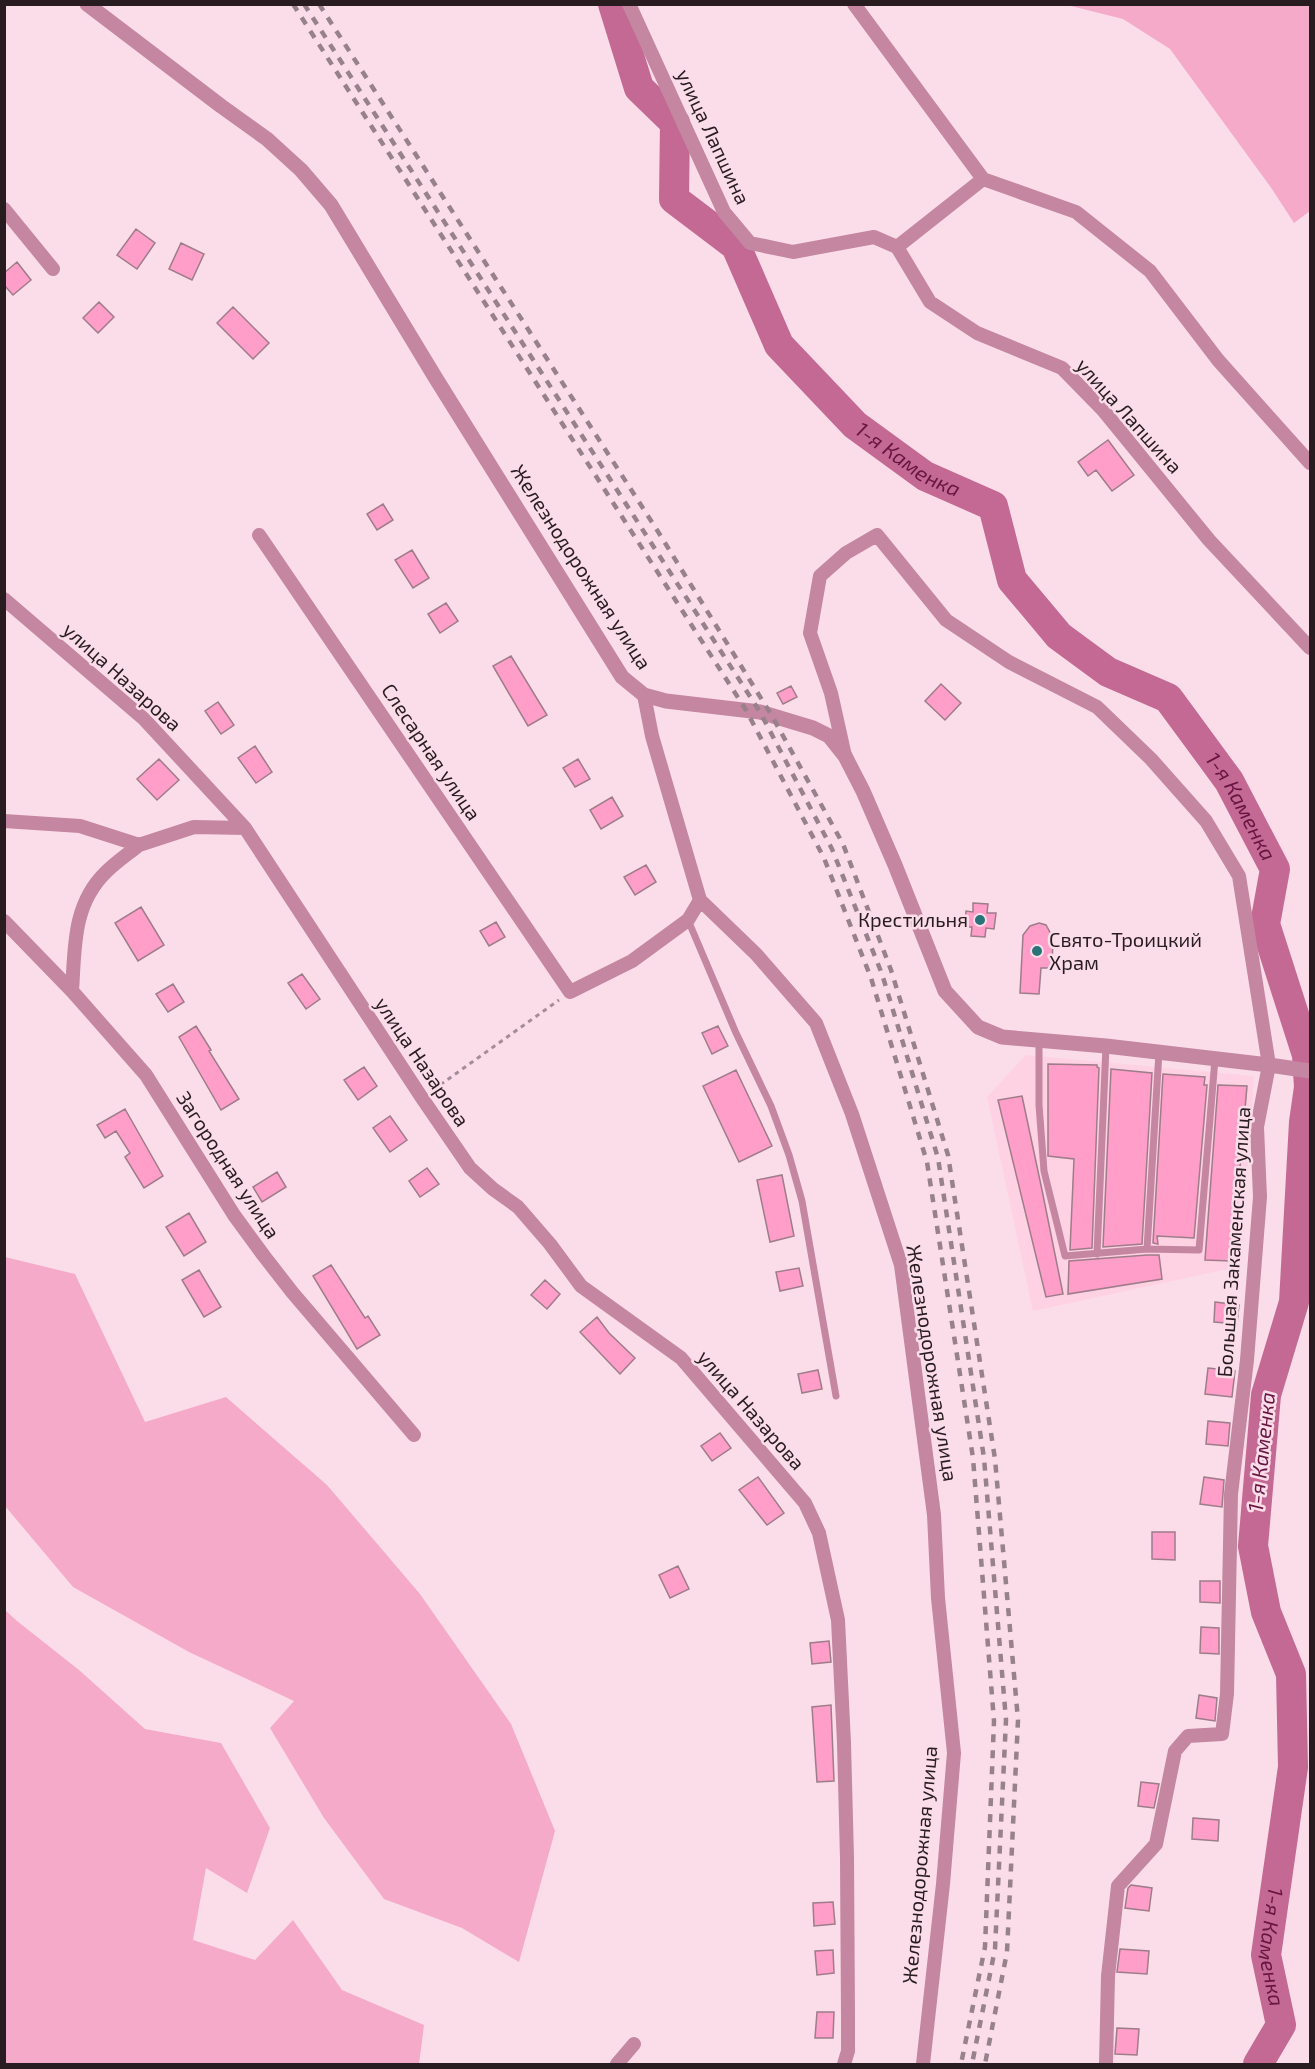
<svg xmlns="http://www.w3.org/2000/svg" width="1315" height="2069" font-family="'Exo 2',sans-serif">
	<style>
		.built { fill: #fed1e3 }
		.green { fill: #f5aaca }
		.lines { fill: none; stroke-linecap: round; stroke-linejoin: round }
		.river { stroke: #c36993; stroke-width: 30 }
		.building { fill: #fe9ec9; stroke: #9e7c8a; stroke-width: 1.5 }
		.path { stroke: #a48d96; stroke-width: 3; stroke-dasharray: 4.5 4.5; stroke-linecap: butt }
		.service { stroke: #c486a1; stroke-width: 7 }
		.minor { stroke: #c486a1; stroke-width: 14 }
		.tertiary { stroke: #c486a1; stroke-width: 15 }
		.rail { stroke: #97818a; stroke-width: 4.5; stroke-dasharray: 8 8; stroke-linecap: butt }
		.poi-dot { fill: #287378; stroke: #fbdde9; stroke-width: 2 }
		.labels { text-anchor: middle; stroke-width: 5; stroke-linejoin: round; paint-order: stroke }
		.street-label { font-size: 20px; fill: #291c21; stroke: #fbdde9 }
		.poi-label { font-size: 20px; fill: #291c21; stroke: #fbdde9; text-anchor: end }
		.water-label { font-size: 21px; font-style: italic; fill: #681542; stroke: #fbdde9 }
	</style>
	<rect width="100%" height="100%" fill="#fbdde9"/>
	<path class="built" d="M1026,1055l228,21 -12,190 -209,45 -46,-214z"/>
	<path class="green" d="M1067,5h243v206l-16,12 -22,-34 -102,-140 -47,-30z
		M5,1257l70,17 70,148 81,-25 101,88 93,109 91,130 44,107 -36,131 -57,-34 -78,-29 -60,-81 -54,-90 24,-27 -105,-49 -116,-65 -68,-81z
		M4,1609l13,12 62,49 66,59 76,14 49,85 -23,65 -41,-25 -13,72 62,20 38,-40 49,70 82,35 -5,39h-414z"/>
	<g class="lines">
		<path class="river" id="s1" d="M613,4l26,84 36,35 -1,76 62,47 43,99 76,80 70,51 68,30 19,74 47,56 49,36 60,26 61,83 46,88 -10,55 42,131 2,32 -5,35 -10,180 -28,93 -13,151 13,66 25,62 2,93 -27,188 15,70 -23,39"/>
	</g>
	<path class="building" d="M136,229l19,14 -18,26 -20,-14z
		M181,243l23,11 -12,26 -23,-11z
		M17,262l14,18 -18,15 -9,-10v-12z
		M99,302l15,15 -16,16 -15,-15z
		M233,307l36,36 -16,16 -36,-36z
		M1108,440l26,35 -22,16 -16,-21 -8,6 -10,-14z
		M383,504l10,16 -16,10 -10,-16z
		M412,550l17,28 -16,10 -18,-28z
		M446,603l12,18 -18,12 -12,-19z
		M511,656l36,59 -19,11 -35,-60z
		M941,684l20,19 -16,17 -20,-19z
		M791,686l6,11 -14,7 -6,-11z
		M218,702l16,23 -13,9 -16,-23z
		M255,746l17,26 -16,11 -18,-25z
		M159,759l20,21 -22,20 -20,-21z
		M578,759l12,20 -15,8 -12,-19z
		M612,797l11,19 -22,13 -11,-19z
		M646,865l10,17 -21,13 -11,-18z
		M973,903l15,1 -1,9h9l-2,16 -8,-1 -1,9 -14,-1 1,-9h-7l1,-16 7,1z
		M141,907l23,38 -26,16 -23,-38z
		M496,922l9,15 -16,9 -9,-15z
		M1039,923l7,2 7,13 -1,30h-11l-2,26 -19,-1 3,-58 7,-9z
		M302,974l18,25 -14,10 -18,-26z
		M173,984l11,18 -16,10 -12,-18z
		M196,1026l15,24 -2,1 30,48 -18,11 -42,-73z
		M718,1026l10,20 -16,8 -10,-21z
		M1048,1064l49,1v2l2,1 -7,180 -22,2 4,-91 -26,-3z
		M364,1067l13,19 -19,14 -14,-20z
		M1111,1069l41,4 -10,171 -39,3z
		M736,1070l36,76 -33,16 -36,-76z
		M1163,1074l42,3 -1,8h3l-13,153 -37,-2 1,8 -5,-1z
		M1218,1085l29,1 -15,175 -27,-1z
		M1022,1096l20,94 21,104 -17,3 -48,-197z
		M125,1109l38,67 -19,12 -19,-31 5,-4 -14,-22 -11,7 -8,-13z
		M390,1116l17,24 -17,12 -17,-24z
		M427,1168l12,16 -19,13 -11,-16z
		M277,1172l9,15 -24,15 -9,-15z
		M782,1175l12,61 -24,6 -13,-62z
		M189,1213l17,29 -22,14 -18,-29z
		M1147,1255h12l3,24 -94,15 1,-33z
		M331,1265l34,53 3,-2 12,19 -23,14 -44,-73z
		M799,1268l4,18 -23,5 -4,-19z
		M199,1270l22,37 -17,10 -22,-37z
		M545,1280l15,14 -13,15 -16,-14z
		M1215,1302l24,3 -2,19 -23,-2z
		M597,1317l12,16 26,25 -15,16 -40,-42z
		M1208,1368l27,3 -3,26 -27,-3z
		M818,1370l4,19 -20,4 -4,-19z
		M1208,1421l22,2 -2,23 -22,-2z
		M720,1433l11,15 -19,13 -11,-15z
		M758,1477l26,36 -17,12 -28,-35z
		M1204,1477l20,3 -2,27 -22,-3z
		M1152,1532h23v28l-23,-1z
		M678,1566l11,23 -19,9 -11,-23z
		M1200,1581h20v22l-20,-1z
		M1201,1627l18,1v26l-19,-1z
		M829,1641l2,21 -19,2 -2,-21z
		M1199,1695l18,3 -2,23 -19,-3z
		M831,1705l3,76 -17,1 -5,-75z
		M1141,1782l18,2 -5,24 -16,-2z
		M1193,1818l26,2 -1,21 -26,-2z
		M1131,1885l21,3 -3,23 -24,-3 3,-20z
		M833,1902l2,22 -21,2 -1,-23z
		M1120,1949l29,2 -2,23 -30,-2z
		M833,1950l1,23 -17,2 -2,-24z
		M817,2012h17l-1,26h-18z
		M1117,2028l22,1 -2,26 -22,-1z"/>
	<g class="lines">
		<path class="path" d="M433,1090l126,-90"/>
		<path class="service" d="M688,920l48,113 35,73 18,49 13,46 34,195
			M1039,1040v65l5,66 21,85 82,-7 52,1 16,-191
			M1147,1249l12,-197
			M1097,1254l9,-208"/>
		<path class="minor" d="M629,4l95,208 26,31 43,9 81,-15 23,10
			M854,4l129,175 -86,68 33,55 47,31 85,35 41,42 106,130 101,108
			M983,179l93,33 74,59 68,89 92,103
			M4,209l49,60
			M259,535l311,457 62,-31 56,-41 12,-20
			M4,599l140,120 101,109 177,270 48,70 23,21 25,18 32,37 31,42 100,72 124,145 14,30 19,87 6,123 3,115 1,159v34l-4,13
			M644,695l8,41 48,164 56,54 60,69 36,91 49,151 33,250 4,83 16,155 -11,131 -20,180
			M845,756l-14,-63 -21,-60 10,-57 26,-23 31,-18 69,85 63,42 88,45 54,52 55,62 33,55 30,189 -12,62 3,70 -13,163 -16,134 -4,200 -5,40 -34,2 -13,15 -19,93 -38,42 -10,90 -2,88
			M4,821l76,5 59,19 55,-18 51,1
			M4,921l68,70 74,84 88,140 30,41 28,36 122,143
			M72,991c3,-42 0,-86 34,-119 10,-10 22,-18 33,-27
			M617,2064l17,-20"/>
		<path class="tertiary" d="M87,4l134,102 46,33 34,31 30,35 104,172 187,300 22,18 22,6 94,11 53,16 16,8 16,20 18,35 32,74 50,126 33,36 24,10 104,9 163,19 41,6"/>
		<path class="rail" d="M293,4l453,706 78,148 47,120 56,184 46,296 21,263 -9,226 -24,117
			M304,4l456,708 72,137 50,125 56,184 46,300 22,262 -11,229 -23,115
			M319,4l338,526 115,186 71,128 48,126 57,185 47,304 23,261 -11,232 -22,112"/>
	</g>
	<g class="poi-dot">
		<circle cx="980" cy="920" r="6"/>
		<circle cx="1037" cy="951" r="6"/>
	</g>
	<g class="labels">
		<g class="street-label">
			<text transform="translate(713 137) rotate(65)" y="7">улица Лапшина</text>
			<text transform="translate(1129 416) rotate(48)" y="7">улица Лапшина</text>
			<text transform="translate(581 567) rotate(57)" y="7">Железнодорожная улица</text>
			<text transform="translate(122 677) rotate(42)" y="7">улица Назарова</text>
			<text transform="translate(431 752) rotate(56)" y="7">Слесарная улица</text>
			<text transform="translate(422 1062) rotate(56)" y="7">улица Назарова</text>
			<text transform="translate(228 1165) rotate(57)" y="7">Загородная улица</text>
			<text transform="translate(1234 1242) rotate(-86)" y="7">Большая Закаменская улица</text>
			<text transform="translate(932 1363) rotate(81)" y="7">Железнодорожная улица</text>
			<text transform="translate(751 1410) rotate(49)" y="7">улица Назарова</text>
			<text transform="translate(920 1865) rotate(-85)" y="7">Железнодорожная улица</text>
		</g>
		<g class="poi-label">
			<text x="968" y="927">Крестильня</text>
			<text x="1049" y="947" text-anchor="start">Свято-Троицкий<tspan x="1049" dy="23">Храм</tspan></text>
		</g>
		<g class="water-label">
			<text dy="7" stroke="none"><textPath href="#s1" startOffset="574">1-я Каменка</textPath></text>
			<text dy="7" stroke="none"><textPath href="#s1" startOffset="1078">1-я Каменка</textPath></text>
			<text transform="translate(1262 1452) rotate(-84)" y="7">1-я Каменка</text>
			<text dy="7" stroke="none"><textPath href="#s1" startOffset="2248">1-я Каменка</textPath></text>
		</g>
	</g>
	<rect width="1315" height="2069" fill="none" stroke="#291c21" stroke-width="12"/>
</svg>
